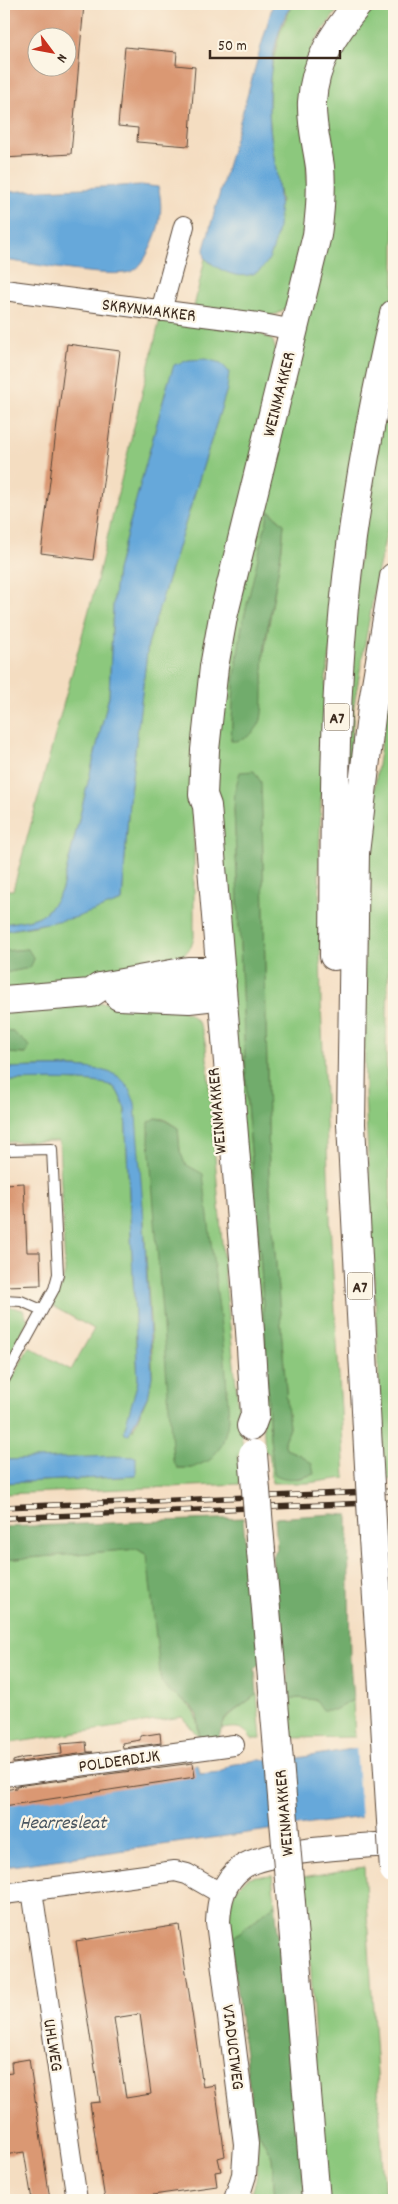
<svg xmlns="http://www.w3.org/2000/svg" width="398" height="2204" font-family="Dekko,sans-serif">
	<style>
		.green { fill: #8cc87d; stroke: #64794e; fill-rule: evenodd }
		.forest { fill: #71ac6c; stroke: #566b45 }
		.water { fill: #66a8da; stroke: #50697c }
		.pier { fill: #f4ddc1 }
		.building { fill: #da9873; fill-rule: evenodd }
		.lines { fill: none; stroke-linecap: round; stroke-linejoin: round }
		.service-casing { stroke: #574536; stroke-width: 12 }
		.minor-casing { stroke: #574536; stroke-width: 22 }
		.tertiary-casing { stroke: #574536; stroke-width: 26 }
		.secondary-casing { stroke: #574536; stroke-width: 30 }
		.motorway-casing { stroke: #574536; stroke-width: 30 }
		.service { stroke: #fff; stroke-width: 10 }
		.minor { stroke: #fff; stroke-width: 20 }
		.tertiary { stroke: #fff; stroke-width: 24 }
		.secondary { stroke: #fff; stroke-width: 28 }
		.motorway { stroke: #fff; stroke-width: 28 }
		.rail-casing { stroke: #3b2a1e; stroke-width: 5.5 }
		.rail { stroke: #fcf5e5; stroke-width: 4; stroke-dasharray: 11; stroke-linecap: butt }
		.secondary-bridge-casing { stroke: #574536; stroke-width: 30; stroke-linecap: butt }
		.motorway-bridge-casing { stroke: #574536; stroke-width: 30; stroke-linecap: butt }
		.secondary-bridge { stroke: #fff; stroke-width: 28 }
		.motorway-bridge { stroke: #fff; stroke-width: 28 }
		.labels { text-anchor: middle; stroke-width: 4.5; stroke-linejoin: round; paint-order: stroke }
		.shield { fill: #fcf5e5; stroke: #75675a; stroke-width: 1 }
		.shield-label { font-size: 16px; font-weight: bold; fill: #3b2a1e }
		.street-label { font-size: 18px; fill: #3b2a1e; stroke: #fcf5e5 }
		.water-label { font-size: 19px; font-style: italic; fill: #4a5660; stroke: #fcf5e5 }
	</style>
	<rect width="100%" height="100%" fill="#fcf5e5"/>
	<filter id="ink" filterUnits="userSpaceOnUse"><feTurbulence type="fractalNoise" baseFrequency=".02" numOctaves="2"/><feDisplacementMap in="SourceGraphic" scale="10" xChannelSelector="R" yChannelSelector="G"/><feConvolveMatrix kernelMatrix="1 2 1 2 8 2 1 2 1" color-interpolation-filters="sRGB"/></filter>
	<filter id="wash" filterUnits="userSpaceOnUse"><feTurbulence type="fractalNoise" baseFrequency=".0096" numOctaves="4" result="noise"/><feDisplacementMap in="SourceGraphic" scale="20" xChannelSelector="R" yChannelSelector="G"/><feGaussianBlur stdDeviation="1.12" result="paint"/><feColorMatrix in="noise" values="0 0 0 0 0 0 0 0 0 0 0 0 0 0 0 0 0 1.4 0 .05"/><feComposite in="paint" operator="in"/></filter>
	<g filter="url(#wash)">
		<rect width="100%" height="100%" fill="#f4ddc1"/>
		<path class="green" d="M292,4h50l-27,37 -6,15 -2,112 1,30 -2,26 -20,84 -9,6 -9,2 -74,-9 11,-49 6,6 70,-62 -9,-53 -3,-39 1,-36 10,-42z
			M394,8v281l-8,35 -60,354 -5,122 -2,68 2,135 10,238 14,237 -37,5h-36l-3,-30 -4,-1 -4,-62 -48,-585 7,-113 45,-205 65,-422 35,-49 13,-7zM270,511l14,13 -2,24 -18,106 -3,66 -30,21 3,-58 8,-57zM234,809l28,3 7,365 20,251 -5,13 2,8 14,6 14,19 -17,5 -23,-5 -4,-36 -9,-172 -14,-162z
			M160,319l99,13 14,9 3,10 -82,419v168l-3,9 -13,14 -40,14 -134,16v-18l25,-5 -1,-19 -24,2v-20l31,-5 87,-25 7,-100 19,-157 79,-255 -38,-29 -14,5 -7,18 -51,187 -4,36 -4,90 -47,193c-17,32 -25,29 -58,35v-34h9l83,-306z
			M394,345v156l-16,69 -24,135 -9,145 -2,-190z
			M394,656v209l-4,58 -4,125 8,259v172l-10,1 -19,-386 -2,-168 11,-134z
			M132,1002c22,4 58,2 69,25 3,6 3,13 5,19l19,234 18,169 -5,6 2,29 -236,10v-11l132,-7 -1,-19 -131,3v-66l25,-47 42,23 23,-41 -42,-23 10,-20 3,-15 -6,-130 -55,1v-61c19,0 100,-4 111,7 5,6 7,14 10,21l13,272 -6,24 1,25 16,-37 3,-17v-25l-9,-144 -24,-130c-35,-16 -78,-9 -115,-9v-15l22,1 -13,-22 -9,-1v-22l84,-6zM156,1118l8,1 14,9 2,23 5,14 7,303h-14l-5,-8z
			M4,1305l19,5 5,10 -24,46z
			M394,1532v86l-7,-85z
			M137,1549l10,6 5,38 18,99c24,16 26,16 29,45l-17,-20 -178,27v-184z
			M257,1694l4,45h-9c-9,-13 -16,-12 -30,-10l3,-10z
			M297,1698l19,2 18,10 19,-10 2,37 -64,1 -2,-38z
			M364,1867l21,333h-61l-17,-298 -4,-25z
			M272,1875l3,29 -45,36c-3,-19 -2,-51 18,-62 7,-3 17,-2 24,-3z
			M254,2123l18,34 3,43h-26c13,-28 8,-48 5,-77z"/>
		<path class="forest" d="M269,511l15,13c-3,44 -15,86 -20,129 -2,15 1,58 -4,69 -5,12 -17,20 -29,19l3,-58 8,-57z
			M254,771l7,11 1,30 7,365 20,251 -5,13 2,8 14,6 12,9 2,10c-15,4 -26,8 -40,0l-4,-36 -9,-172 -14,-162 -13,-295 1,-19 5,-18z
			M28,949l6,10 -4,9 -26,5v-22z
			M4,1031l9,1 17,14 -4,8 -22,-1z
			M156,1118l8,2 14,8 2,23 5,13 18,10 22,186 4,60 -7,25 -12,15 -18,8h-15l-4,-8 -24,-319v-19z
			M332,1514l16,1 2,146 3,39 -19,10h-11l-7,-10 -18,-2 -9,2 -2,-34 -6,-5 -9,-105 5,-7 -2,-31z
			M243,1518l3,34 6,7 9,104 -6,6 2,25 -32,24 -7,22 -9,2 -10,-5 -2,-22 -6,-9 -21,-14 -9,-10 -14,-127 -10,-6 -133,11v-33z
			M275,1904l31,296h-31l-3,-43 -18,-34 -24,-183z"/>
		<path class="water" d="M273,4h19c-18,26 -24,75 -23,106 1,50 20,89 4,139 -4,12 -11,24 -24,26 -16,3 -32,-6 -44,-17l-1,-9z
			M141,185l17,2c5,16 3,37 -4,52 -4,10 -11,27 -21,32 -20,9 -103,-8 -129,-11v-68z
			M205,359l16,4 8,9 -2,17 -79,255 -19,157 -7,100 -48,17 -70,13v-7c33,-6 41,-3 58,-35l47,-193 4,-90 4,-36 51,-187 6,-18 15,-5z
			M4,1068c27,0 93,-6 115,9 9,7 12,16 16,26l8,104 9,169 -3,17 -20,41h-3l-2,-3 14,-50 -13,-272c-3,-7 -5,-15 -10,-21 -12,-11 -92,-7 -111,-7z
			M114,1456l22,1v19l-132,7v-23z
			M364,1747l5,69 -365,51v-77l194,-25 2,9 20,-2 10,-7 27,-5h29z"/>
		<path class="pier" d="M394,1740v77l-33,3 -5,-75z"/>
		<g id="blocks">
			<path class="building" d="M4,4h80l-13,150 -67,4zM38,38h30v30h-30z
				M125,47l52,5 -1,13 19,2 -6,79 -52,-4 1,-14 -20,-2z
				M67,344l53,7 -27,209 -52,-7z
				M24,1183l3,69h13l1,33 -37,1v-102z
				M160,1733l1,10 -38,5 -1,-5 18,-3v-4z
				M86,1742l1,10h6l-80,11v-2l10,-3 39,-4 -1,-10z
				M193,1763l2,14 -191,29v-16l12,-2v-2z
				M179,1925l24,162 12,-2 10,71 -7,2 3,13 -6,1 2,14 -100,14h-12l-15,-97 10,-1 -24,-161zM140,2014l11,80 -25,4 -12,-80z
				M29,2059l19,127 2,14h-18l-8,-48 -20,3v-81l8,-1 -1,-11z"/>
		</g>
	</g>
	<g filter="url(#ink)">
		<use href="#blocks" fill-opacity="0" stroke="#574536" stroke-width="1"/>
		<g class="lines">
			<g class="service-casing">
				<path id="service" d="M4,1150l48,-1 6,125 -4,15 -50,91
					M4,1300l17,1 21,9"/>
			</g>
			<g class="minor-casing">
				<path id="minor" d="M4,290l254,33 36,7
					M161,311l23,-85
					M4,1776l230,-31
					M32,1890l45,310
					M4,1894l171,-23 12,3 35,20"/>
			</g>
			<g class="tertiary-casing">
				<path id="tertiary" d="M236,2200l8,-25 2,-31 -28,-222c1,-22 5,-40 23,-54 23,-18 120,-22 153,-24"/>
			</g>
			<g class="secondary-casing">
				<path id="secondary" d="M119,996l70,3 18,-2 15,-15
					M4,1000l87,-7 9,-6 88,-16h17l17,11
					M251,1426l4,-11 -5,-84 -43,-525 -4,-11 2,-45 9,-83 9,-50 94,-382c3,-22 5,-45 3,-68 -3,-22 -9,-43 -8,-65 2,-39 22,-69 46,-98
					M261,1551l10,116
					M291,1903l25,297"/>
			</g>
			<g class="motorway-casing">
				<path id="motorway" d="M334,956c1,-105 -1,-210 7,-314 8,-111 28,-220 53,-328
					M368,1448l-17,-324 4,-271 17,-145 22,-131
					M373,1538l8,120"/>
			</g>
			<use href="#service" class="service"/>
			<use href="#minor" class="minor"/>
			<use href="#tertiary" class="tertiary"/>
			<use href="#secondary" class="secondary"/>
			<use href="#motorway" class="motorway"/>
			<g class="rail-casing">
				<path id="rail" d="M4,1507l390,-16
					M4,1518l390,-16"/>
			</g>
			<use href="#rail" class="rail"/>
			<g class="secondary-bridge-casing">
				<path id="secondary-bridge" d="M253,1454l8,97
					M271,1667l20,236"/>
			</g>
			<g class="motorway-bridge-casing">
				<path id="motorway-bridge" d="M368,1448l5,90
					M381,1658l13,212"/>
			</g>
			<use href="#secondary-bridge" class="secondary-bridge"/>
			<use href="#motorway-bridge" class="motorway-bridge"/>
		</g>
	</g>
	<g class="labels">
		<g class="shield">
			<rect x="324.5" y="703.5" width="25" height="27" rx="4"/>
			<rect x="347.5" y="1272.5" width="25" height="27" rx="4"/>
		</g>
		<g class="shield-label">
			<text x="337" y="723">A7</text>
			<text x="360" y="1292">A7</text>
		</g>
		<g class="street-label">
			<text transform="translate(149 309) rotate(7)" y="6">SKRYNMAKKER</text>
			<text transform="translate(278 394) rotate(-76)" y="6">WEINMAKKER</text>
			<text transform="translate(216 1111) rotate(-95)" y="6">WEINMAKKER</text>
			<text transform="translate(119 1760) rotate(-8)" y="6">POLDERDIJK</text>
			<text transform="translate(283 1813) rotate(-95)" y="6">WEINMAKKER</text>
			<text transform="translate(54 2045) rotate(81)" y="6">UHLWEG</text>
			<text transform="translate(234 2047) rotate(83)" y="6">VIADUCTWEG</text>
		</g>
		<g class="water-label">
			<text x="63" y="1828">Hearresleat</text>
		</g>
	</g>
	<rect width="398" height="2204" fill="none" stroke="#fcf5e5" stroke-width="20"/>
	<g transform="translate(52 52) rotate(122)"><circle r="24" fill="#fcf5e5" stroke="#afa495"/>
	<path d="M0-4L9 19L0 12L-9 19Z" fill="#c8321e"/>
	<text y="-8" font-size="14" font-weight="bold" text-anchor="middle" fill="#3b2a1e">N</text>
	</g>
	<path d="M210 50v8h130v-8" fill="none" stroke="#3b2a1e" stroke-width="2.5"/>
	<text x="218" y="50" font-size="15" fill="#3b2a1e" stroke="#fcf5e5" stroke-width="4" paint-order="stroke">50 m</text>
</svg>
